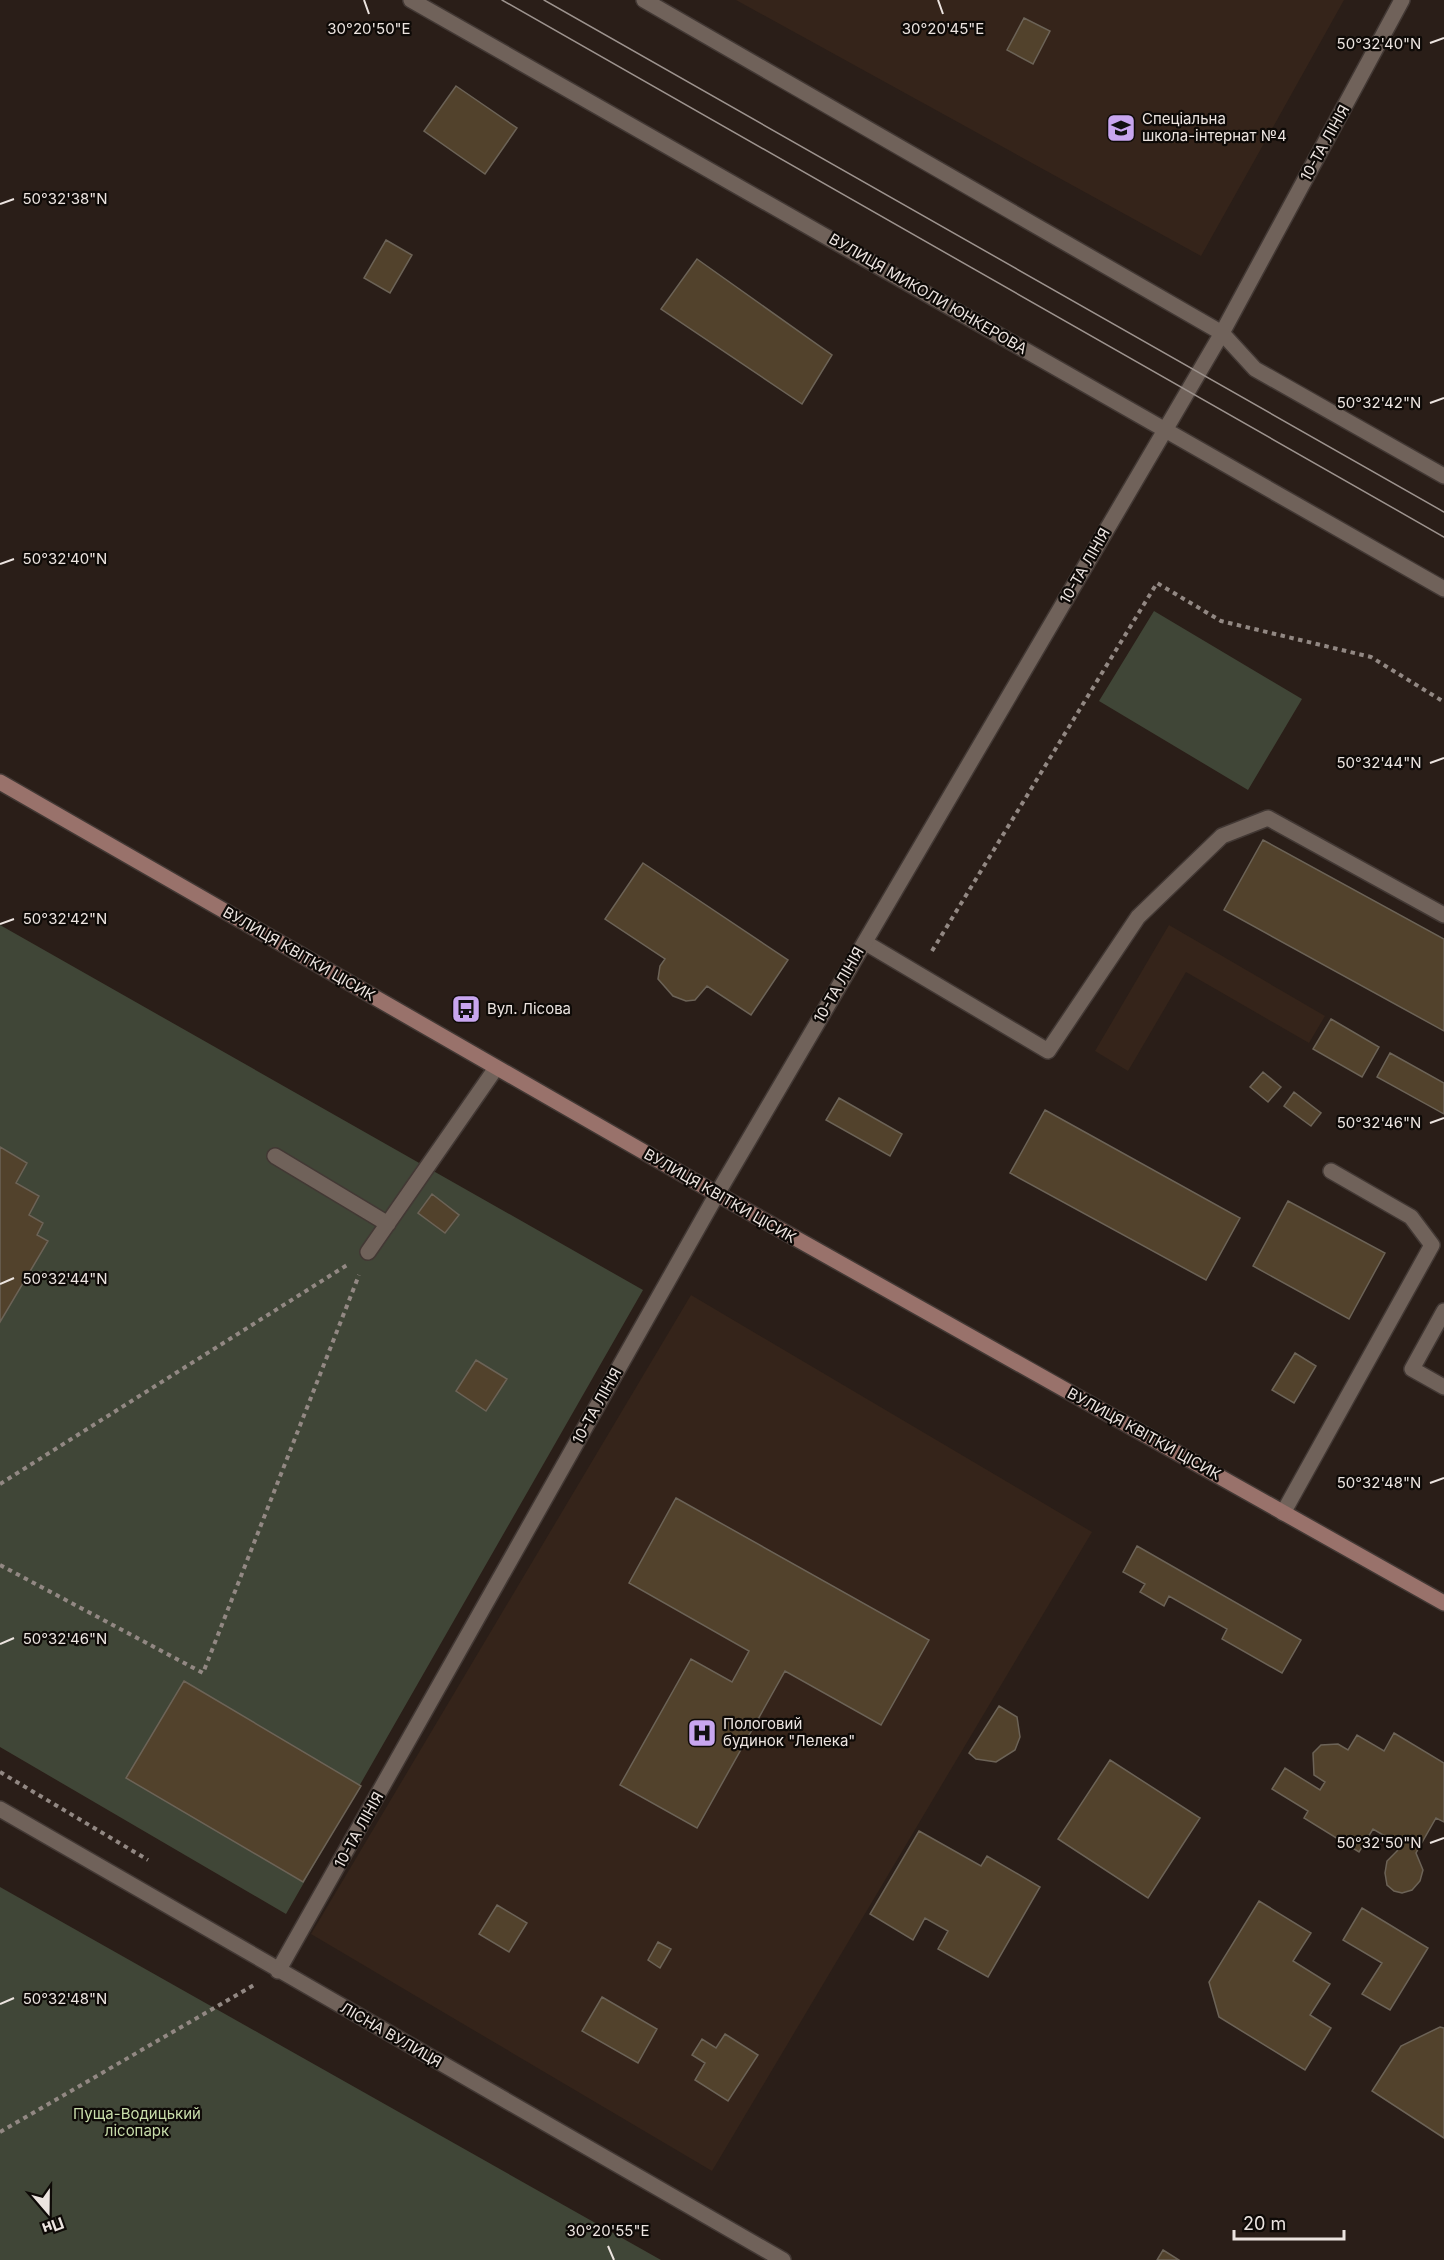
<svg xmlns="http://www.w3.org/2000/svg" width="1444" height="2260" font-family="Inter,sans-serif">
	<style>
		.built { fill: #35241a }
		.green { fill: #404637 }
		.building { fill: #52422c; stroke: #6c6357; stroke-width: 1.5 }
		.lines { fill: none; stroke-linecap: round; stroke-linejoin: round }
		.lane-casing { stroke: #423834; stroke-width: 18 }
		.street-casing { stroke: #423834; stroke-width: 18 }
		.secondary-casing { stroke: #423834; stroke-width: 18 }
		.path { stroke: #928883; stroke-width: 4; stroke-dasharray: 4.5 4.5; stroke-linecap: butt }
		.lane { stroke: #70625a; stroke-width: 15 }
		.street { stroke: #70625a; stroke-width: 15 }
		.secondary { stroke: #99726b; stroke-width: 15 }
		.tram { stroke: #9d938e; stroke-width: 1.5 }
		.ticks { fill: none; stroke: #ece4e0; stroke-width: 2 }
		.labels { text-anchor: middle; stroke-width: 4.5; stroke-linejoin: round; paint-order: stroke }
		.poi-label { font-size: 15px; fill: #ece4e0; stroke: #0e0a07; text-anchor: start }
		.street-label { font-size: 15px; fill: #ece4e0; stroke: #0e0a07 }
		.park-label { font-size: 15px; fill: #c9deab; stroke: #0e0a07 }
		.ticks-label { font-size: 15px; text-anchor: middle; fill: #ece4e0; stroke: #0e0a07; stroke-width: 4.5; stroke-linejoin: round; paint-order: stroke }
	</style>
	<rect width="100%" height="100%" fill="#2a1e18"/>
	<path class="built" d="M736,0h608l-143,256z
		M1169,925l156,91 -16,27 -123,-71 -58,99 -33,-20z
		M691,1295l401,237 -380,639 -401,-237z"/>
	<path class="green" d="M1154,611l148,88 -54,91 -149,-89z
		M0,925l643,365 -357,624 -286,-167z
		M0,1887l661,373h-661z"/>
	<path class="building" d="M1024,18l26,13 -17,33 -26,-14z
		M456,86l61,42 -32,46 -61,-43z
		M386,240l26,15 -22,38 -26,-15z
		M697,259l135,96 -30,49 -141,-95z
		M1263,840l181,99v92l-220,-121z
		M643,863l145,97 -37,55 -44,-29 -12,14 -9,1 -13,-5 -15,-17 2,-13 5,-7 -60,-40z
		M1331,1019l48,28 -17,30 -49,-28z
		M1390,1053l54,30v31l-67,-37z
		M1263,1072l18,15 -13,15 -18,-15z
		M1294,1092l27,21 -10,13 -27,-20z
		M839,1098l63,36 -12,22 -64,-36z
		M1045,1110l195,108 -34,62 -196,-107z
		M0,1147l27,16 -11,20 23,13 -10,19 14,8 -6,12 11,6 -48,81z
		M432,1194l27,21 -14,18 -27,-20z
		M1288,1201l97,52 -36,66 -96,-53z
		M1295,1353l21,13 -22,37 -22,-13z
		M476,1360l31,19 -21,32 -30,-20z
		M676,1498l253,142 -48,85 -96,-54 -88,157 -77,-43 71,-126 41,23 17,-31 -120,-68z
		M1137,1546l164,94 -19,33 -60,-34 5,-10 -58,-33 -5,10 -24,-14 5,-8 -22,-12z
		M184,1681l177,105 -58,96 -177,-104z
		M999,1706l18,11 3,20 -5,13 -19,12 -20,-3 -7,-6z
		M1394,1733l50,30v59l-8,-4 -20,35 7,17 -3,11 -8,9 -10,3 -8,-2 -7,-6 -2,-12 2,-12 15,-15 -29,-17 -14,23 -55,-34 4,-7 -36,-22 13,-21 35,22 5,-8 -11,-7 -1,-22 8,-8 17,-1 10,6 9,-15 27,16z
		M1110,1760l90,58 -52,80 -90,-59z
		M919,1831l62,35 6,-10 53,31 -52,90 -50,-28 10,-18 -23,-13 -12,22 -43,-26z
		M1259,1901l52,32 -18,28 37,23 -20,31 21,13 -26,42 -86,-53 -10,-35z
		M497,1905l30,18 -18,29 -30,-18z
		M1362,1908l66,40 -38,62 -28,-16 20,-31 -39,-23z
		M658,1942l13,7 -11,19 -12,-8z
		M602,1997l55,32 -19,34 -56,-32z
		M1440,2027l4,1v110l-72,-47 29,-45z
		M725,2034l33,21 -30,46 -33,-21 10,-17 -13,-8 10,-16 14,9z
		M1163,2250l16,10h-22z"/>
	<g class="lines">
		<g class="lane-casing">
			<path id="lane" d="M871,946l177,105 90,-134 84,-81 46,-18 176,97
				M275,1156l113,68
				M368,1252l128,-184
				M1444,1311l-32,58 32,18
				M1283,1513l149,-268 -21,-28 -80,-46"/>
		</g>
		<g class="street-casing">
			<path id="street" d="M411,0l1033,589
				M644,0l578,333 33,36 189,107
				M0,1809l783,451
				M278,1971l439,-777 505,-861 180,-333"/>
		</g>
		<g class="secondary-casing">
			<path id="secondary" d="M0,782l717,412 727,409"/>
		</g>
		<path class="path" d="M932,951l225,-368 64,38 150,36 73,45
			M0,1484l347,-219
			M0,1565l203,108 156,-398
			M0,1772l148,88
			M0,2132l254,-147"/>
		<use href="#lane" class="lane"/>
		<use href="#street" class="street"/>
		<use href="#secondary" class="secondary"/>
		<path class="tram" d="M502,0l942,537
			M544,0l900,512"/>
	</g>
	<path class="ticks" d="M364,0l5,14M938,0l5,14M1430,43l14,-5M0,204l14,-5M1430,403l14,-5M0,564l14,-5M1430,763l14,-5M0,924l14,-5M1430,1123l14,-5M0,1284l14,-6M1430,1483l14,-5M0,1644l14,-6M1430,1843l14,-5M0,2004l14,-6M608,2246l6,14"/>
	<defs>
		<g id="school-square" transform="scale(1.5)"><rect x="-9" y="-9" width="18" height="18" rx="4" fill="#c8a6ef" stroke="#0e0a07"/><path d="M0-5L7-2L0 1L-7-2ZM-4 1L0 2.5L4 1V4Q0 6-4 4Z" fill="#111"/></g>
		<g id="bus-square" transform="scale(1.5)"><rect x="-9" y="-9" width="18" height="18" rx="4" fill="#c8a6ef" stroke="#0e0a07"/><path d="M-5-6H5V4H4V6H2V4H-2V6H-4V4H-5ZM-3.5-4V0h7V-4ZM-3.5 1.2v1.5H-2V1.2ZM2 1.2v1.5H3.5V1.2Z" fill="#111"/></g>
		<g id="hospital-square" transform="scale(1.5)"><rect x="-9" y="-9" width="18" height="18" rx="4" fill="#c8a6ef" stroke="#0e0a07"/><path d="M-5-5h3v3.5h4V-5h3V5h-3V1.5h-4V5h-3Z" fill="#111"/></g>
	</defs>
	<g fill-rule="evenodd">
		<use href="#school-square" x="1121" y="128"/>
		<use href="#bus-square" x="466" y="1009"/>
		<use href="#hospital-square" x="702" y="1733"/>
	</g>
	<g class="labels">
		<g class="poi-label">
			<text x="1142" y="124">Спеціальна<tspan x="1142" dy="17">школа-інтернат №4</tspan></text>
			<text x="487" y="1014">Вул. Лісова</text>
			<text x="723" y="1729">Пологовий<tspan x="723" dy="17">будинок "Лелека"</tspan></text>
		</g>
		<g class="street-label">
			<text transform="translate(1325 143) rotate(-61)" y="5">10-ТА ЛІНІЯ</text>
			<text transform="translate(928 294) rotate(30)" y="5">ВУЛИЦЯ МИКОЛИ ЮНКЕРОВА</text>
			<text transform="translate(1085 566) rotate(-60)" y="5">10-ТА ЛІНІЯ</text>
			<text transform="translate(299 954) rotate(30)" y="5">ВУЛИЦЯ КВІТКИ ЦІСИК</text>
			<text transform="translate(839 985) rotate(-60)" y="5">10-ТА ЛІНІЯ</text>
			<text transform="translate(720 1196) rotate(30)" y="5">ВУЛИЦЯ КВІТКИ ЦІСИК</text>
			<text transform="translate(597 1406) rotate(-61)" y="5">10-ТА ЛІНІЯ</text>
			<text transform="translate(1144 1434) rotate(29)" y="5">ВУЛИЦЯ КВІТКИ ЦІСИК</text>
			<text transform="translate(359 1830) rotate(-61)" y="5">10-ТА ЛІНІЯ</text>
			<text transform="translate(391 2035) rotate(30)" y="5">ЛІСНА ВУЛИЦЯ</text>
		</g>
		<g class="park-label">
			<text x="137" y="2119">Пуща-Водицький<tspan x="137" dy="17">лісопарк</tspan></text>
		</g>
	</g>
	<g class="ticks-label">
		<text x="369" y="34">30°20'50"E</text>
		<text x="943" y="34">30°20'45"E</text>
		<text x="1379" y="49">50°32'40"N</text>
		<text x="65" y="204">50°32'38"N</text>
		<text x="1379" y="408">50°32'42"N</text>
		<text x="65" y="564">50°32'40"N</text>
		<text x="1379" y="768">50°32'44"N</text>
		<text x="65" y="924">50°32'42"N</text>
		<text x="1379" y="1128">50°32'46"N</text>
		<text x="65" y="1284">50°32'44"N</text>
		<text x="1379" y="1488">50°32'48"N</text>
		<text x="65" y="1644">50°32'46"N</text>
		<text x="1379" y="1848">50°32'50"N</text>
		<text x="65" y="2004">50°32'48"N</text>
		<text x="608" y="2236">30°20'55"E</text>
	</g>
	<g transform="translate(48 2212) rotate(160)" stroke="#0e0a07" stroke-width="4.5" paint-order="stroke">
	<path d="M0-4.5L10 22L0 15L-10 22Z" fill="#ece4e0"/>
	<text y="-9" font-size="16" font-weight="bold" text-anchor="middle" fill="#ece4e0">Пн</text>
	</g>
	<path d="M1234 2230v9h110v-9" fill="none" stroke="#ece4e0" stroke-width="3"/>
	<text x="1243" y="2230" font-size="18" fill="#ece4e0" stroke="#0e0a07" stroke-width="4.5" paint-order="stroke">20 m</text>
</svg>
